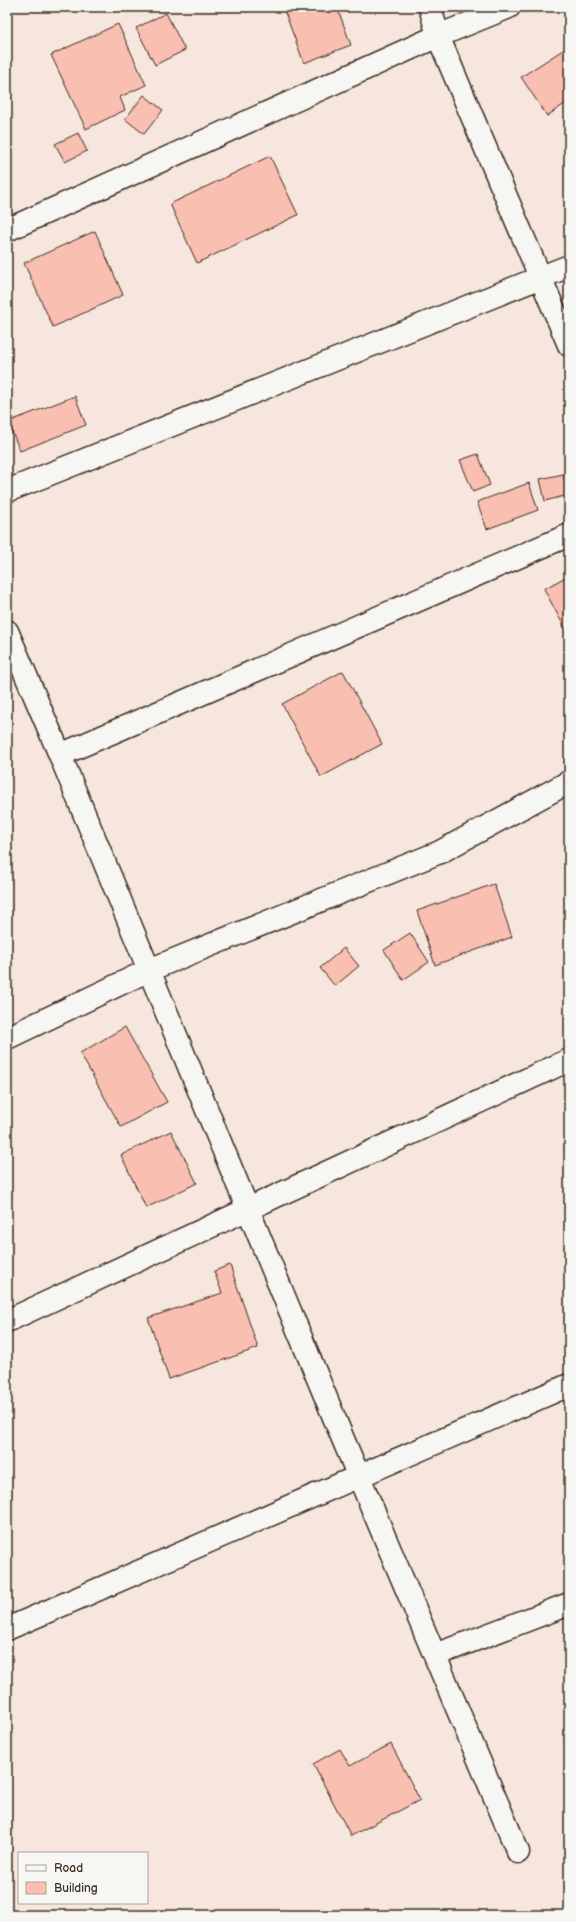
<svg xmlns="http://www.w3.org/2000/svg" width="576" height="1922" font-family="'Balsamiq Sans',sans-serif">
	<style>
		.building { fill: #f9bfb1; stroke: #3b2a1e }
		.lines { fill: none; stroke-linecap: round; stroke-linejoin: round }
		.minor-casing { stroke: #3b2a1e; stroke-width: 25 }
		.minor { stroke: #f6f6f2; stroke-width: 22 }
	</style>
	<rect width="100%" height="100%" fill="#f7e6de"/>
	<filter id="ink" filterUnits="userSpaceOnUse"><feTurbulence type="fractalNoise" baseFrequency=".025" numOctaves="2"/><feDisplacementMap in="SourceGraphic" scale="8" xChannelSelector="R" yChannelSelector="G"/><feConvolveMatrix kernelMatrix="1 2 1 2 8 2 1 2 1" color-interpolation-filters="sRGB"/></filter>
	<g filter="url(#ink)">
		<path class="building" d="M293,7h44l14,38 -47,18 -20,-53z
			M166,13l19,37 -30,15 -19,-37z
			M118,24l28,61 -26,12 5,13 -39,19 -35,-74z
			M569,46v55l-22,15 -26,-39z
			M144,95l19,15 -19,24 -19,-15z
			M78,133l9,18 -22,11 -10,-18z
			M270,156l28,59 -101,48 -27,-59z
			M95,231l28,64 -70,32 -29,-64z
			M75,396l11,29 -66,26 -12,-29z
			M478,454l12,31 -17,7 -13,-32z
			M563,474l5,21 -23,6 -5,-22z
			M529,483l9,27 -51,19 -10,-27z
			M569,575v61l-25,-47z
			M343,671l39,73 -61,33 -39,-73z
			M494,884l18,53 -77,28 -18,-54z
			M410,933l19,29 -26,18 -19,-30z
			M344,948l15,18 -24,20 -15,-18z
			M125,1027l42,75 -46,25 -41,-74z
			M171,1131l26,52 -51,25 -25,-53z
			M230,1265l28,83 -89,31 -21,-61 74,-25 -8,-22z
			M391,1744l29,56 -69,36 -38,-72 27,-15 10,17z"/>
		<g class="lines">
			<g class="minor-casing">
				<path id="minor" d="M430,7l8,29 131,309
					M7,230l431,-194 71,-29
					M7,491l562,-225
					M7,631l53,124
					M7,1038l142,-68 291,-118 129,-70
					M7,1321l562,-261
					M7,1629l562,-244
					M435,1655l134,-51
					M518,1852l-175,-413 -283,-684 509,-220"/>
			</g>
			<use href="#minor" class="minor"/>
		</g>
	</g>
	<rect width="576" height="1922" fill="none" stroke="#f6f6f2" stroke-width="24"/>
	<rect x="12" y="12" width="552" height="1898" fill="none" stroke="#3b2a1e" stroke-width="1.5" filter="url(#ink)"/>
	<rect x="18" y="1852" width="130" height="52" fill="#f6f6f2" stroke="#aba49d"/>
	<rect x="26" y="1865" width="20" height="6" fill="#f6f6f2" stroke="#aba49d"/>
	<text x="54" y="1872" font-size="12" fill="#3b2a1e">Road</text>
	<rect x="26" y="1882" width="20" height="12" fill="#f9bfb1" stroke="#aba49d"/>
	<text x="54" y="1892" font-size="12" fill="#3b2a1e">Building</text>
</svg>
